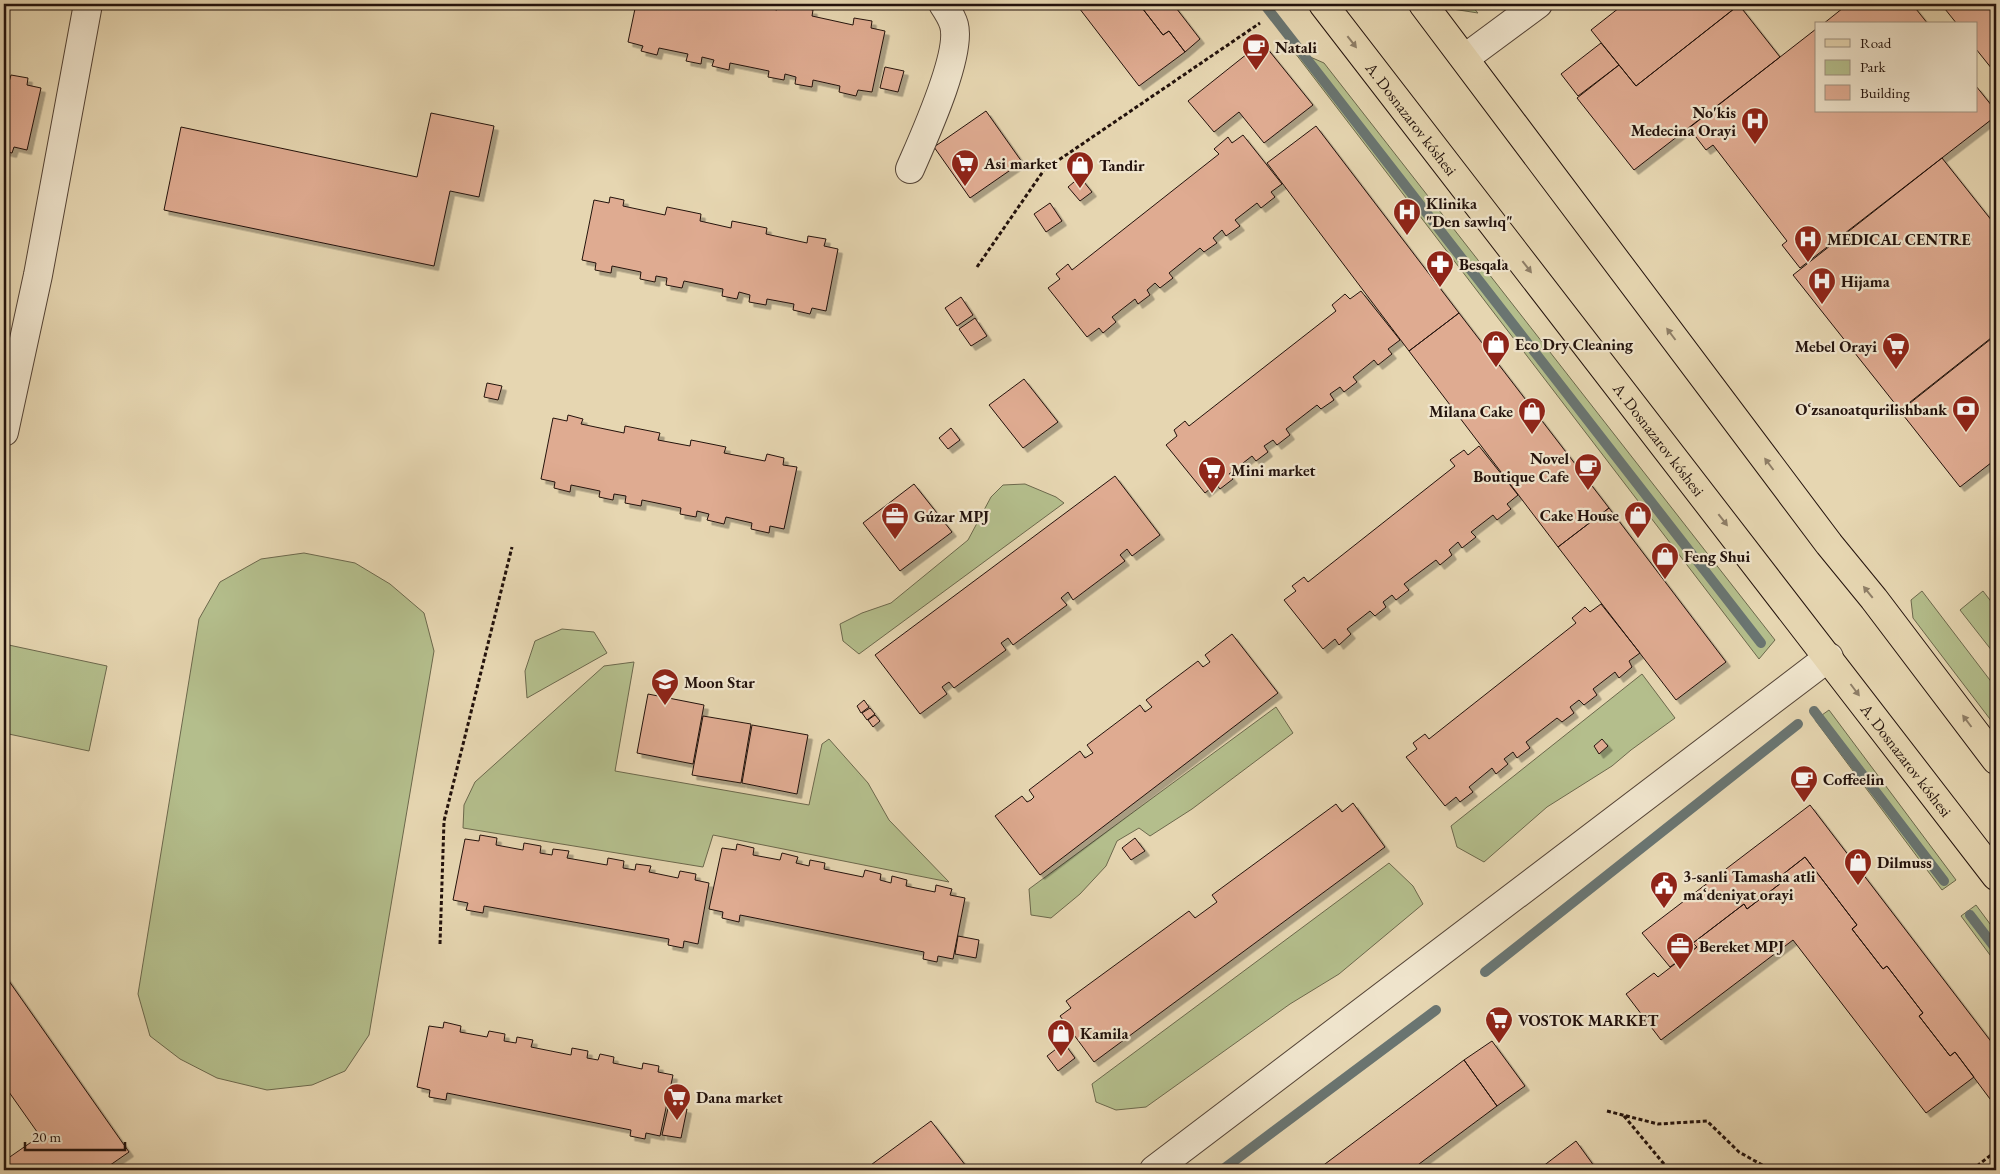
<svg xmlns="http://www.w3.org/2000/svg" width="2000" height="1174" font-family="'EB Garamond',serif">
	<style>
		.green { fill: #b4be8c; stroke: #6c684c }
		.lines { fill: none; stroke-linecap: round; stroke-linejoin: round }
		.stream { stroke: #6a7571; stroke-width: 10 }
		.building { fill: #dfab91; stroke: #23120c; filter: url(#shadow) }
		.minor-casing { stroke: #544335; stroke-width: 30 }
		.major-casing { stroke: #23120c; stroke-width: 30 }
		.path { stroke: #23120c; stroke-width: 3; stroke-dasharray: 4 2.5; stroke-linecap: butt }
		.minor { stroke: #efe4cc; stroke-width: 28 }
		.major { stroke: #e6d6b1; stroke-width: 28 }
		.oneway { fill: #8e7e67 }
		.labels { text-anchor: middle; stroke-width: 4.5; stroke-linejoin: round; paint-order: stroke }
		.poi-label { font-size: 16px; font-weight: bold; fill: #23120c; stroke: #efe4cc; text-anchor: start }
		.street-label { font-size: 16px; fill: #23120c; stroke: #efe4cc }
	</style>
	<defs>
		<filter id="shadow"><feDropShadow dx="4.5" dy="4.5" stdDeviation="0" flood-color="#0004"/></filter>
	</defs>
	<rect width="100%" height="100%" fill="#e6d6b1"/>
	<filter id="stains"><feTurbulence type="fractalNoise" baseFrequency=".004" numOctaves="4"/><feColorMatrix values="0 0 0 0 .2 0 0 0 0 .09 0 0 0 0 .02 0 0 0 .5 -.17"/></filter>
	<radialGradient id="worn" r=".72"><stop offset=".6" stop-color="#630" stop-opacity="0"/><stop offset="1" stop-color="#630" stop-opacity=".3"/></radialGradient>
	<path class="green" d="M1442,4h28l8,9 -32,-5z
		M1292,49l32,14 451,577 -16,19z
		M1025,484l31,13 8,6 -205,151 -16,-13 -3,-17 22,-11 29,-10 77,-63 23,-43 12,-12z
		M304,553l51,10 35,21 34,29 10,38 -65,384 -24,36 -33,14 -45,5 -50,-12 -37,-19 -30,-23 -12,-42 61,-375 21,-37 41,-23z
		M1922,591l74,97v39l-83,-109 -2,-18z
		M1983,591l13,17v48l-36,-46z
		M562,629l32,3 13,21 -80,45 -2,-27 10,-30z
		M4,644l103,22 -18,85 -85,-18z
		M634,662l-19,109 194,34 13,-61 7,-5 39,44 21,37 60,62 -236,-47 -10,32 -240,-39 1,-23 11,-23 129,-116z
		M1642,674l33,44 -44,32 -19,16 -65,41 -63,55 -27,-15 -6,-21z
		M1276,707l17,26 -101,76 -42,27 -11,-8 -22,13 -11,25 -26,28 -29,24 -20,-3 -2,-26z
		M1829,710l127,170 -14,10 -127,-170z
		M1389,863l24,23 10,18 -84,70 -49,30 -144,103 -30,3 -20,-8 -4,-18z
		M1976,905l20,27v31l-35,-47z"/>
	<g class="lines">
		<path class="stream" d="M1264,4l497,639
			M1814,711l130,170
			M1970,915l26,34
			M1485,972l313,-248
			M1222,1170l214,-160"/>
	</g>
	<path class="building" d="M636,4h114l27,6 1,-6h6l29,6 -1,6 41,9 1,-7 18,3 -1,7 14,3 -13,61 -14,-2 -2,6 -17,-4 1,-6 -27,-6 -1,7 -17,-3 1,-7 -11,-3 -1,6 -16,-3 1,-6 -39,-8 -1,7 -17,-4 2,-6 -12,-3 -1,7 -15,-3 2,-7 -29,-6 -2,7 -16,-4 2,-5 -15,-4z
		M1076,4h63l24,31 6,-4 16,21 -46,34z
		M1139,4h34l27,35 -15,13 -16,-21 -6,4z
		M1624,4h116l-104,82 -45,-56z
		M1848,4h64l16,20h-105z
		M1941,4h55v70l-20,-25v-25h-19z
		M1739,5l41,52 -146,113 -57,-72 42,-33 17,21z
		M1816,29v82h160v-25l20,25v5l-196,152 -18,-23 5,-4 -74,-96 -7,5 -17,-22z
		M1262,42l51,63 -49,38 -25,-31 -25,20 -26,-31z
		M1601,43l18,22 -41,31 -17,-22z
		M885,67l19,4 -6,21 -18,-4z
		M11,75l17,3 -1,7 14,3 -14,62 -13,-3 -2,6 -8,-2v-70l5,1z
		M986,111l36,51 -52,36 -36,-51z
		M431,113l63,13 -15,71 -29,-6 -16,75 -270,-56 17,-83 236,50z
		M1316,126l143,187 -50,38 -142,-188z
		M1243,135l39,49 -11,8 4,5 -14,11 -4,-5 -22,17 5,6 -14,10 -4,-6 -9,8 4,5 -13,9 -4,-4 -31,25 4,5 -13,10 -5,-5 -8,7 3,5 -12,9 -3,-5 -23,18 4,5 -13,11 -4,-5 -12,9 -39,-49 12,-9 -4,-5 12,-10 4,6 147,-116 -5,-5 14,-12 4,6z
		M1942,158l54,68v108l-96,76 -107,-135z
		M1080,177l12,15 -12,9 -12,-14z
		M610,197l14,3 -1,6 42,9 2,-8 34,7 -1,7 31,7 1,-7 35,7 -1,6 41,9 1,-7 18,3 -2,7 14,3 -12,62 -14,-3 -2,6 -17,-4 1,-6 -27,-5 -1,6 -17,-3 1,-7 -11,-3 -2,7 -15,-3 1,-7 -39,-8 -2,7 -16,-3 1,-7 -11,-2 -1,6 -15,-3 1,-7 -29,-6 -1,7 -16,-3 1,-7 -14,-3 12,-60 15,3z
		M1050,203l12,18 -16,11 -12,-18z
		M1361,291l39,49 -12,9 4,5 -14,11 -4,-5 -21,17 4,5 -13,10 -4,-5 -10,7 4,6 -13,9 -4,-4 -31,24 4,6 -13,10 -4,-5 -9,6 4,6 -12,9 -4,-5 -23,18 4,5 -13,10 -4,-5 -11,9 -39,-48 11,-9 -3,-6 11,-9 4,5 147,-115 -4,-6 13,-11 5,5z
		M961,297l12,18 -16,11 -12,-18z
		M1459,313l150,195 -51,39 -149,-196z
		M975,318l12,18 -16,10 -12,-17z
		M1996,335v124l-36,28 -60,-76z
		M1024,379l34,43 -35,26 -34,-43z
		M487,383l15,3 -4,14 -14,-3z
		M568,415l15,4 -2,5 43,9 1,-7 35,7 -2,7 32,6 1,-6 35,7 -2,6 41,8 2,-7 17,4 -1,7 14,2 -13,62 -14,-3 -1,7 -18,-4 1,-6 -26,-6 -2,7 -17,-4 2,-6 -12,-3 -1,6 -16,-3 1,-6 -39,-8 -1,6 -16,-3 1,-7 -12,-2 -1,6 -14,-3 1,-6 -29,-6 -1,7 -16,-4 1,-6 -14,-3 12,-61 14,3z
		M951,428l9,12 -12,9 -9,-11z
		M1479,446l39,49 -11,9 4,5 -14,11 -4,-5 -22,17 5,5 -14,11 -4,-6 -9,8 3,5 -12,10 -4,-5 -32,24 5,6 -13,10 -4,-5 -9,7 3,5 -11,9 -5,-5 -23,18 4,5 -12,11 -4,-6 -12,10 -39,-49 12,-9 -4,-5 12,-9 4,5 147,-116 -5,-6 14,-10 4,5z
		M1115,476l45,59 -28,21 -5,-7 -7,6 5,6 -52,39 -5,-8 -7,6 6,7 -54,40 -5,-7 -7,5 5,7 -52,38 -5,-6 -3,2 -4,3 5,7 -27,20 -45,-59z
		M914,484l38,48 -52,39 -37,-48z
		M1609,508l117,154 -50,38 -118,-153z
		M1601,604l39,49 -11,8 3,6 -13,11 -4,-6 -22,17 4,6 -13,10 -5,-5 -9,7 4,6 -12,9 -5,-4 -31,24 4,6 -13,10 -4,-6 -9,7 4,5 -12,10 -4,-6 -23,19 4,5 -13,10 -4,-5 -11,9 -39,-49 11,-8 -4,-6 12,-9 4,5 147,-116 -4,-5 13,-11 5,5z
		M1232,634l46,59 -238,182 -45,-59 27,-20 5,6 4,-2 3,-3 -5,-7 51,-39 5,7 8,-5 -6,-8 53,-40 5,7 7,-5 -6,-7 52,-39 5,6 7,-5 -5,-7z
		M648,694l56,11 -11,59 -56,-11z
		M864,700l5,7 -8,6 -4,-7z
		M870,708l5,6 -8,6 -5,-7z
		M875,715l5,6 -7,6 -5,-7z
		M703,716l48,8 -10,59 -49,-8z
		M752,725l56,10 -11,59 -55,-11z
		M1602,739l6,7 -9,8 -5,-8z
		M1353,803l32,44 -291,215 -34,-46 11,-8 -5,-7 123,-90 6,7 22,-16 -5,-7 124,-91 6,8z
		M1810,805l186,243v59l-41,-55 -5,4 -31,-40 4,-3 -36,-47 -4,3 -31,-40 5,-4 -52,-68 -23,18 3,5 -38,29 -3,-5 -51,39 4,4 -27,20 -28,-34z
		M480,835l17,3 -1,7 27,5 1,-7 17,3 -1,7 12,2 1,-6 16,2 -2,7 40,7 1,-7 16,3 -1,7 12,2 1,-6 15,2 -2,6 29,6 2,-7 16,3 -1,6 14,3 -11,61 -14,-3 -1,7 -15,-3 1,-6 -185,-33 -1,7 -17,-3 2,-7 -15,-3 12,-61 14,2z
		M1135,838l10,13 -14,9 -9,-12z
		M737,844l17,4 -1,7 27,5 2,-7 16,4 -2,6 13,3 1,-6 15,3 -1,6 39,8 2,-7 16,4 -1,6 11,3 1,-7 15,4 -1,6 29,6 1,-7 16,4 -2,6 15,3 -12,61 -15,-3 -1,6 -14,-3 1,-7 -184,-37 -1,7 -17,-4 1,-6 -14,-3 13,-61 14,2z
		M1805,857l52,68 -5,4 31,40 4,-3 36,47 -4,3 31,40 5,-4 19,25 -48,36 -133,-173 -132,100 -35,-46 28,-21 4,4 39,-30 -4,-4 51,-39 3,5 38,-29 -3,-5z
		M958,936l21,4 -3,18 -21,-4z
		M4,974l125,178 -26,18h-99v-9l36,-25 -36,-51z
		M444,1022l17,4 -1,6 27,5 2,-6 16,3 -1,7 12,2 1,-6 16,3 -2,7 40,8 1,-7 16,3 -1,7 11,2 2,-6 14,3 -1,6 29,6 1,-6 16,3 -1,6 15,3 -13,61 -14,-3 -1,6 -15,-3 1,-6 -184,-37 -1,7 -17,-3 1,-7 -13,-3 12,-61 14,2z
		M1492,1041l33,45 -28,20 -33,-46z
		M1064,1043l11,15 -17,13 -11,-15z
		M1464,1060l33,46 -86,64h-94z
		M669,1104l18,5 -6,29 -19,-3z
		M931,1121l35,45 -6,4h-96z
		M1576,1141l21,29h-59z"/>
	<g class="lines">
		<g class="minor-casing">
			<path id="minor" d="M1465,58l73,-54
				M910,169c13,-30 52,-114 44,-144 -2,-7 -7,-15 -11,-21
				M4,432l34,-157 50,-271
				M1154,1170l675,-513"/>
		</g>
		<g class="major-casing">
			<g id="major">
				<path id="s1" d="M1323,4l673,872"/>
				<path d="M1423,4l406,540 45,55 122,161"/>
			</g>
		</g>
		<path class="path" d="M977,267l67,-97 216,-147
			M440,944l4,-123 68,-274
			M1607,1111l51,13 49,-3 32,31 32,18
			M1624,1116l45,54
			M1972,1170l24,-19"/>
		<use href="#minor" class="minor"/>
		<use href="#major" class="major"/>
	</g>
	<defs><path id="oneway-solid" d="M-6-.8H1V-3.2L6.5 0L1 3.2V.8H-6Z" transform="scale(1.25)"/></defs>
	<g class="oneway">
		<use href="#oneway-solid" transform="translate(1352 42) rotate(52)"/>
		<use href="#oneway-solid" transform="translate(1527 267) rotate(52)"/>
		<use href="#oneway-solid" transform="translate(1671 334) rotate(-127)"/>
		<use href="#oneway-solid" transform="translate(1769 464) rotate(-127)"/>
		<use href="#oneway-solid" transform="translate(1723 520) rotate(52)"/>
		<use href="#oneway-solid" transform="translate(1868 592) rotate(-129)"/>
		<use href="#oneway-solid" transform="translate(1855 690) rotate(53)"/>
		<use href="#oneway-solid" transform="translate(1967 721) rotate(-127)"/>
	</g>
	<defs>
		<g id="cafe-pin" transform="scale(1.4375)"><path d="M0 17L-7.5 6A9.5 9.5 0 1 1 7.5 6Z" fill="#8f2418" stroke="#efe4cc"/><path d="M-5.5-4.5H6V0H3Q3 3.5 0 3.5H-2.5Q-5.5 3.5-5.5 0ZM3-3.2v2h1.7v-2ZM-6 4.5H4V6H-6Z" fill="#fff"/></g>
		<g id="hospital-pin" transform="scale(1.4375)"><path d="M0 17L-7.5 6A9.5 9.5 0 1 1 7.5 6Z" fill="#8f2418" stroke="#efe4cc"/><path d="M-5-5h3v3.5h4V-5h3V5h-3V1.5h-4V5h-3Z" fill="#fff"/></g>
		<g id="supermarket-pin" transform="scale(1.4375)"><path d="M0 17L-7.5 6A9.5 9.5 0 1 1 7.5 6Z" fill="#8f2418" stroke="#efe4cc"/><path d="M-6-5.5h2.5l.6 2H6L4.5 2H-2.5L-4.4-4H-6ZM-1.5 3.2a1.3 1.3 0 1 0 .1 0ZM3 3.2a1.3 1.3 0 1 0 .1 0Z" fill="#fff"/></g>
		<g id="shop-pin" transform="scale(1.4375)"><path d="M0 17L-7.5 6A9.5 9.5 0 1 1 7.5 6Z" fill="#8f2418" stroke="#efe4cc"/><path d="M-5-2.5h2.3a2.7 3.5 0 0 1 5.4 0H5L5.5 6h-11ZM-1.5-2.5h3a1.5 2.3 0 0 0-3 0Z" fill="#fff"/></g>
		<g id="pharmacy-pin" transform="scale(1.4375)"><path d="M0 17L-7.5 6A9.5 9.5 0 1 1 7.5 6Z" fill="#8f2418" stroke="#efe4cc"/><path d="M-2-6h4v4h4v4h-4v4h-4v-4h-4v-4h4Z" fill="#fff"/></g>
		<g id="bank-pin" transform="scale(1.4375)"><path d="M0 17L-7.5 6A9.5 9.5 0 1 1 7.5 6Z" fill="#8f2418" stroke="#efe4cc"/><path d="M-6-4H6V4H-6ZM0-2.3a2.3 2.3 0 1 0 0 4.6a2.3 2.3 0 1 0 0-4.6Z" fill="#fff"/></g>
		<g id="office-pin" transform="scale(1.4375)"><path d="M0 17L-7.5 6A9.5 9.5 0 1 1 7.5 6Z" fill="#8f2418" stroke="#efe4cc"/><path d="M-6-3h4V-5.5h4V-3h4V5H-6ZM-1-4.5V-3h2v-1.5ZM-6 0V1H6V0Z" fill="#fff"/></g>
		<g id="school-pin" transform="scale(1.4375)"><path d="M0 17L-7.5 6A9.5 9.5 0 1 1 7.5 6Z" fill="#8f2418" stroke="#efe4cc"/><path d="M0-5L7-2L0 1L-7-2ZM-4 1L0 2.5L4 1V4Q0 6-4 4Z" fill="#fff"/></g>
		<g id="civic-pin" transform="scale(1.4375)"><path d="M0 17L-7.5 6A9.5 9.5 0 1 1 7.5 6Z" fill="#8f2418" stroke="#efe4cc"/><path d="M-.6-6.5H3V-4.5H.6V-3L4-1V1h2V6H-6V1h2V-1L-.6-3ZM-1.2 2.5V6h2.4V2.5Z" fill="#fff"/></g>
	</defs>
	<g fill-rule="evenodd">
		<use href="#cafe-pin" x="1256" y="47"/>
		<use href="#hospital-pin" x="1755" y="121"/>
		<use href="#supermarket-pin" x="965" y="163"/>
		<use href="#shop-pin" x="1080" y="165"/>
		<use href="#hospital-pin" x="1407" y="212"/>
		<use href="#hospital-pin" x="1808" y="239"/>
		<use href="#pharmacy-pin" x="1440" y="264"/>
		<use href="#hospital-pin" x="1822" y="281"/>
		<use href="#shop-pin" x="1496" y="344"/>
		<use href="#supermarket-pin" x="1896" y="346"/>
		<use href="#bank-pin" x="1966" y="409"/>
		<use href="#shop-pin" x="1532" y="411"/>
		<use href="#cafe-pin" x="1588" y="467"/>
		<use href="#supermarket-pin" x="1212" y="470"/>
		<use href="#shop-pin" x="1638" y="515"/>
		<use href="#office-pin" x="895" y="516"/>
		<use href="#shop-pin" x="1665" y="556"/>
		<use href="#school-pin" x="665" y="682"/>
		<use href="#cafe-pin" x="1804" y="779"/>
		<use href="#shop-pin" x="1858" y="862"/>
		<use href="#civic-pin" x="1664" y="885"/>
		<use href="#office-pin" x="1680" y="946"/>
		<use href="#supermarket-pin" x="1499" y="1020"/>
		<use href="#shop-pin" x="1061" y="1033"/>
		<use href="#supermarket-pin" x="677" y="1097"/>
	</g>
	<g class="labels">
		<g class="poi-label">
			<text x="1275" y="53">Natali</text>
			<text x="1736" y="118" text-anchor="end">No'kis<tspan x="1736" dy="18">Medecina Orayi</tspan></text>
			<text x="984" y="169">Asi market</text>
			<text x="1099" y="171">Tandir</text>
			<text x="1426" y="209">Klinika<tspan x="1426" dy="18">"Den sawlıq"</tspan></text>
			<text x="1827" y="245">MEDICAL CENTRE</text>
			<text x="1459" y="270">Besqala</text>
			<text x="1841" y="287">Hijama</text>
			<text x="1515" y="350">Eco Dry Cleaning</text>
			<text x="1877" y="352" text-anchor="end">Mebel Orayi</text>
			<text x="1947" y="415" text-anchor="end">Oʻzsanoatqurilishbank</text>
			<text x="1513" y="417" text-anchor="end">Milana Cake</text>
			<text x="1569" y="464" text-anchor="end">Novel<tspan x="1569" dy="18">Boutique Cafe</tspan></text>
			<text x="1231" y="476">Mini market</text>
			<text x="1619" y="521" text-anchor="end">Cake House</text>
			<text x="914" y="522">Gúzar MPJ</text>
			<text x="1684" y="562">Feng Shui</text>
			<text x="684" y="688">Moon Star</text>
			<text x="1823" y="785">Coffeelin</text>
			<text x="1877" y="868">Dilmuss</text>
			<text x="1683" y="882">3-sanli Tamasha atli<tspan x="1683" dy="18">maʻdeniyat orayi</tspan></text>
			<text x="1699" y="952">Bereket MPJ</text>
			<text x="1518" y="1026">VOSTOK MARKET</text>
			<text x="1080" y="1039">Kamila</text>
			<text x="696" y="1103">Dana market</text>
		</g>
		<g class="street-label">
			<text dy="6" stroke="none"><textPath href="#s1" startOffset="145">A. Dosnazarov kóshesi</textPath></text>
			<text dy="6" stroke="none"><textPath href="#s1" startOffset="550">A. Dosnazarov kóshesi</textPath></text>
			<text dy="6" stroke="none"><textPath href="#s1" startOffset="955">A. Dosnazarov kóshesi</textPath></text>
		</g>
	</g>
	<rect width="2000" height="1174" fill="none" stroke="#e6d6b1" stroke-width="20"/>
	<rect x="5" y="5" width="1990" height="1164" fill="none" stroke="#23120c" stroke-width="2.5"/>
	<rect x="10" y="10" width="1980" height="1154" fill="none" stroke="#23120c"/>
	<rect x="1815" y="22" width="162" height="90" fill="#efe4cc" stroke="#9d907f"/>
	<rect x="1825" y="39" width="25" height="8" fill="#e6d6b1" stroke="#9d907f"/>
	<text x="1860" y="48" font-size="15" fill="#23120c">Road</text>
	<rect x="1825" y="60" width="25" height="15" fill="#b4be8c" stroke="#9d907f"/>
	<text x="1860" y="72" font-size="15" fill="#23120c">Park</text>
	<rect x="1825" y="85" width="25" height="15" fill="#dfab91" stroke="#9d907f"/>
	<text x="1860" y="98" font-size="15" fill="#23120c">Building</text>
	<path d="M25 1142v8h100v-8" fill="none" stroke="#23120c" stroke-width="2.5"/>
	<text x="32" y="1142" font-size="15" fill="#23120c" stroke="#efe4cc" stroke-width="4" paint-order="stroke">20 m</text>
	<rect width="100%" height="100%" filter="url(#stains)"/>
	<rect width="100%" height="100%" fill="url(#worn)"/>
</svg>
